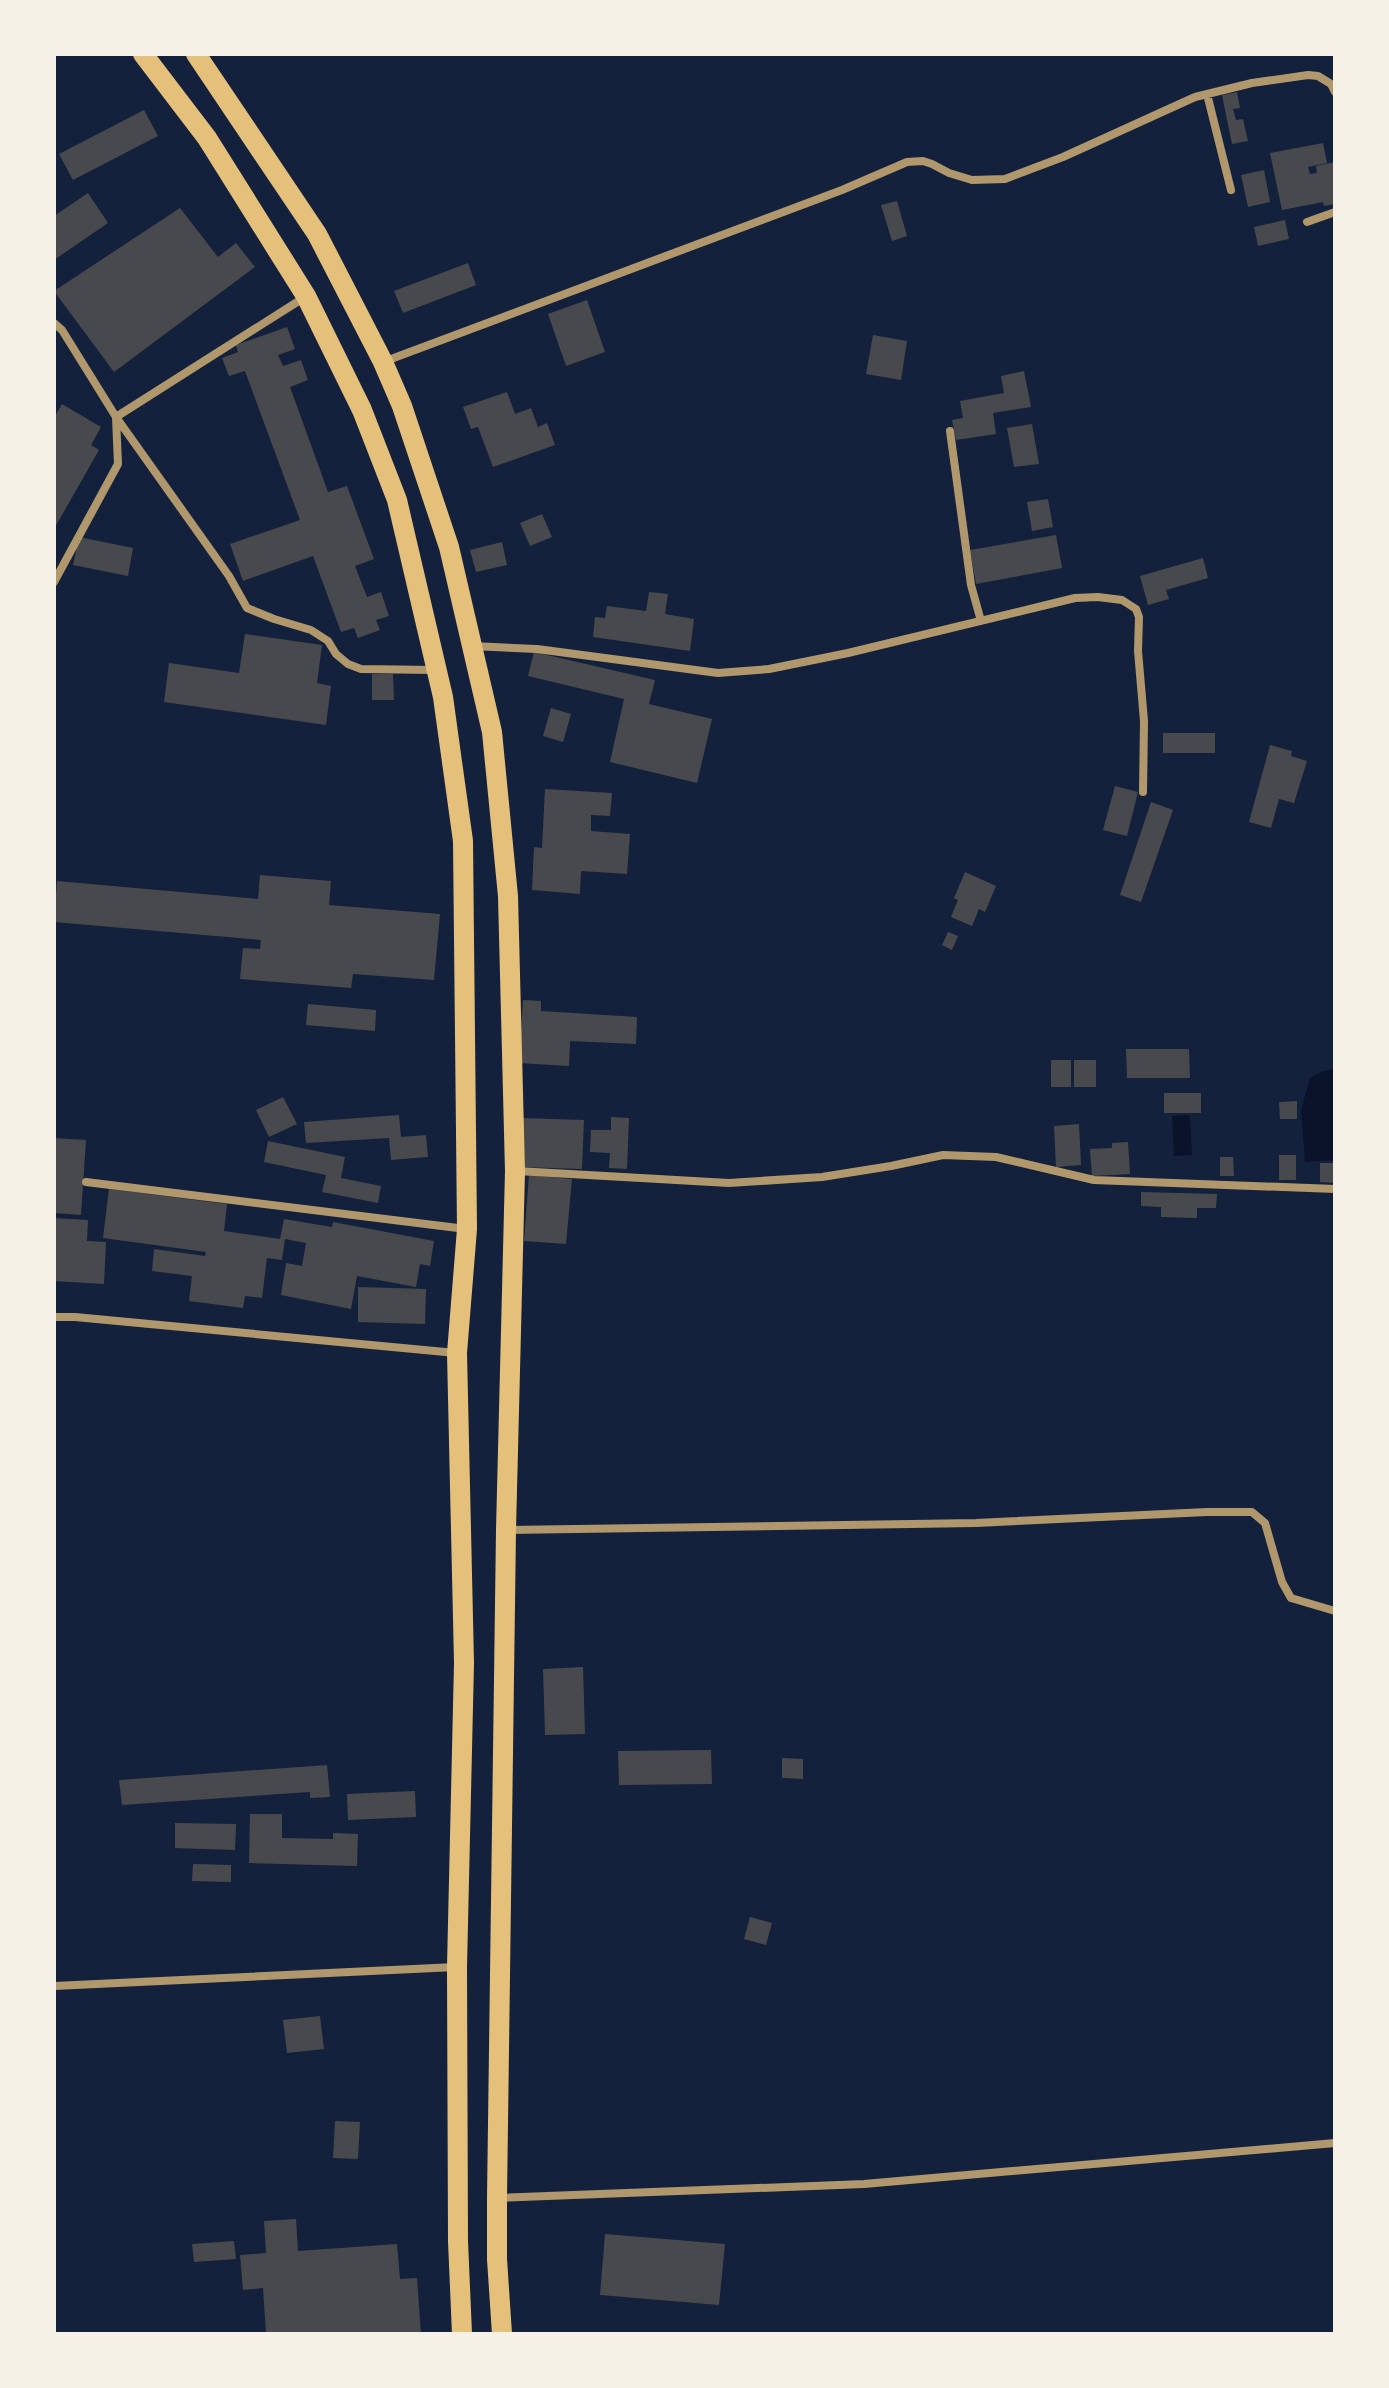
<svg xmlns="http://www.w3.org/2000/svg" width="1389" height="2388" font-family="Mulish,sans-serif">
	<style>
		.water { fill: #0b132b }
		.building { fill: #48494c }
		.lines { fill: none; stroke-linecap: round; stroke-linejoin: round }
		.minor { stroke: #b1986c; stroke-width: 8 }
		.primary { stroke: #e5c07b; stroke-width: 20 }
	</style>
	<rect width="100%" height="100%" fill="#14213d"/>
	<path class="water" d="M1335,1069v91l-30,2 -4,-52 9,-32 13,-7z
		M1190,1115l2,40 -18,1 -2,-40z"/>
	<path class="building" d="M1237,92l3,16 -7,1 3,11 7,-1 5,22 -16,3 -10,-49z
		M144,110l14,26 -85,44 -14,-26z
		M1323,143l4,20 -19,4 2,7 7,-1 -1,-7 19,-4v42l-11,2 -1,-4 -41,8 -12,-57z
		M1264,170l6,32 -22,5 -7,-32z
		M88,193l20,30 -54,37v-44z
		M897,201l10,35 -15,5 -11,-36z
		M180,208l38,49 18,-14 19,24 -141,105 -60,-81z
		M1285,220l4,19 -31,7 -4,-19z
		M468,263l8,22 -73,28 -9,-22z
		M587,300l18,52 -39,14 -18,-52z
		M287,327l8,22 -17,6 5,11 18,-6 7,20 -18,7 38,105 19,-6 27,73 -19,7 12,31 14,-5 8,24 -13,4 4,10 -22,8 -4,-10 -13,4 -28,-76 -70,25 -13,-37 70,-24 -55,-149 -16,5 -7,-18 16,-6 -2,-7z
		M873,335l34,6 -6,39 -35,-6z
		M1024,371l7,36 -38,6 3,21 -40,6 -4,-20 11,-2 -3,-17 44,-8 -3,-17z
		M507,392l8,22 16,-6 7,19 9,-4 8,22 -62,22 -15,-40 -7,2 -8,-22z
		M62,404l39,23 -10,18 8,5 -45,79v-111z
		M1032,424l7,40 -25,3 -7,-39z
		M1048,499l5,28 -21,4 -5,-29z
		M542,514l10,23 -22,9 -10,-23z
		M1056,535l6,33 -86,16 -6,-34z
		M79,537l54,11 -5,28 -55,-11z
		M502,542l5,23 -31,7 -6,-22z
		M1203,558l5,20 -42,12 3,9 -21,6 -8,-29z
		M649,592l19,2 -3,20 29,5 -4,32 -97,-14 2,-20 10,1 2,-12 39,5z
		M245,634l77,11 -5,38 14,3 -5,39 -162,-23 5,-39 70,10z
		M534,652l121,28 -6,24 63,15 -15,64 -87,-21 14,-63 -96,-23z
		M372,674h21l1,26h-22z
		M551,708l20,6 -8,28 -20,-6z
		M1163,733h52v20h-52z
		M1270,745l22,6 -1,5 16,5 -13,42 -15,-4 -8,29 -22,-6z
		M1115,786l23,6 -11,44 -24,-6z
		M545,789l67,4 -2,23 -19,-1v16l39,3 -3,40 -46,-3 -1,23 -48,-4 2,-43 8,1z
		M1151,802l22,8 -32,92 -21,-7z
		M965,872l31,14 -11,26 -6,-3 -7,17 -21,-9 7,-17 -4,-2z
		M260,875l71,6 -2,24 111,9 -6,66 -81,-6 -2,14 -111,-9 3,-31 17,1 1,-9 -207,-18 3,-41 201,18z
		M948,932l10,4 -6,14 -10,-5z
		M523,1000l18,1v10l96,6 -1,27 -66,-3 -1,25 -50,-3z
		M308,1004l68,6 -1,21 -69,-6z
		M1126,1049h63l1,29h-63z
		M1051,1060h20v27h-20z
		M1074,1060h22v27h-22z
		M1164,1093h37v20h-37z
		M283,1097l14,27 -28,13 -13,-27z
		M1297,1101v18h-17l-1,-17z
		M399,1115l2,22 25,-2 2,22 -37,3 -2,-22 -83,5 -2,-21z
		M611,1117l18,1 -2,51 -18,-1 1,-15 -20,-1 1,-22h20z
		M520,1118l64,2 -2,49 -64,-2z
		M1079,1124l2,41 -25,2 -2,-41z
		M54,1138l32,2 -5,75 -27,-2z
		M268,1141l77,16 -4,21 40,8 -3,17 -56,-11 4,-17 -62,-13z
		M1128,1142l2,32 -38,2 -2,-27 22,-1v-5z
		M1279,1155h17v25h-17z
		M1220,1157h13l1,19h-14z
		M1320,1163h15v20l-15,-1z
		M529,1175l43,4 -6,65 -42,-3z
		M109,1189l118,15 -3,27 56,8 4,-20 48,8 1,-5 101,19 -4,25 -10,-2 -4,23 -59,-11 -6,33 -70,-14 5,-32 16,3 4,-23 -21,-4 -3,21 -15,-2 -5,40 -17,-2 -2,12 -54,-7 3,-25 -40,-5 2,-22 51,7 1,-4 -103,-14z
		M1141,1192l76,2 -1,14h-19v10l-36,-1v-10l-20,-1z
		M54,1218l34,2 -1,21 19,1 -2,42 -50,-3z
		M358,1287l68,2 -1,35 -67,-2z
		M583,1667l2,67 -40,1 -2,-66z
		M711,1750l1,34 -93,1 -1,-34z
		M782,1758l21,1v20l-21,-1z
		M327,1765l3,32 -20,1v-6l-188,13 -3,-25z
		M415,1791l1,26 -68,3 -1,-26z
		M250,1814h32v24l51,1v-6l25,1 -1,32 -108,-3z
		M175,1823l61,1 -1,26 -60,-2z
		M193,1864l38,1v17l-39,-1z
		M750,1917l22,6 -6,22 -22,-6z
		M320,2016l4,33 -37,4 -4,-33z
		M335,2121l25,1 -2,37 -25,-1z
		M296,2219l2,32 99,-7 3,35 17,-1 4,56h-155l-3,-46 -20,2 -3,-35 26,-2 -2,-32z
		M605,2234l120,10 -6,61 -119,-10z
		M234,2241l2,18 -42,3 -2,-18z"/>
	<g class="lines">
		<path class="minor" d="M1207,94l24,96
			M1307,222l28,-10
			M305,297l-189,120 113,159 18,32 27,11 37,11 17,11 8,13 12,10 13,5 74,1
			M54,323l8,7 54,87 2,47 -64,118
			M383,362l459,-172 65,-28 16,-1 9,3 17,9 23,7 33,-1 58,-22 132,-60 57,-14 56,-8 10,1 13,8 4,8
			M950,431l21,154 10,36
			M472,646l65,3 181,24 51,-4 79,-16 227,-55 23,-1 24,3 14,9 3,8 -1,34 6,70 -1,71
			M517,1171l212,12 93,-6 69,-11 52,-11 53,2 98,23 241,9
			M86,1182l380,47
			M54,1317h21l381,36
			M508,1530l468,-7 231,-11h45l13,11 17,59 9,16 44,13
			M54,1986l402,-19
			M498,2198l366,-14 471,-41"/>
		<path class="primary" d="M143,54l64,84 99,158 56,114 35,90 46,197 20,144 4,388 -10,124 7,310 -7,304 1,274 4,93
			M196,54l121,180 66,128 19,44 47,141 43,185 16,164 7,275 -9,359 -9,668v61l5,75"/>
	</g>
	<rect width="1389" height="2388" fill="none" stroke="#f6f1e7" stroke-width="112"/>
</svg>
